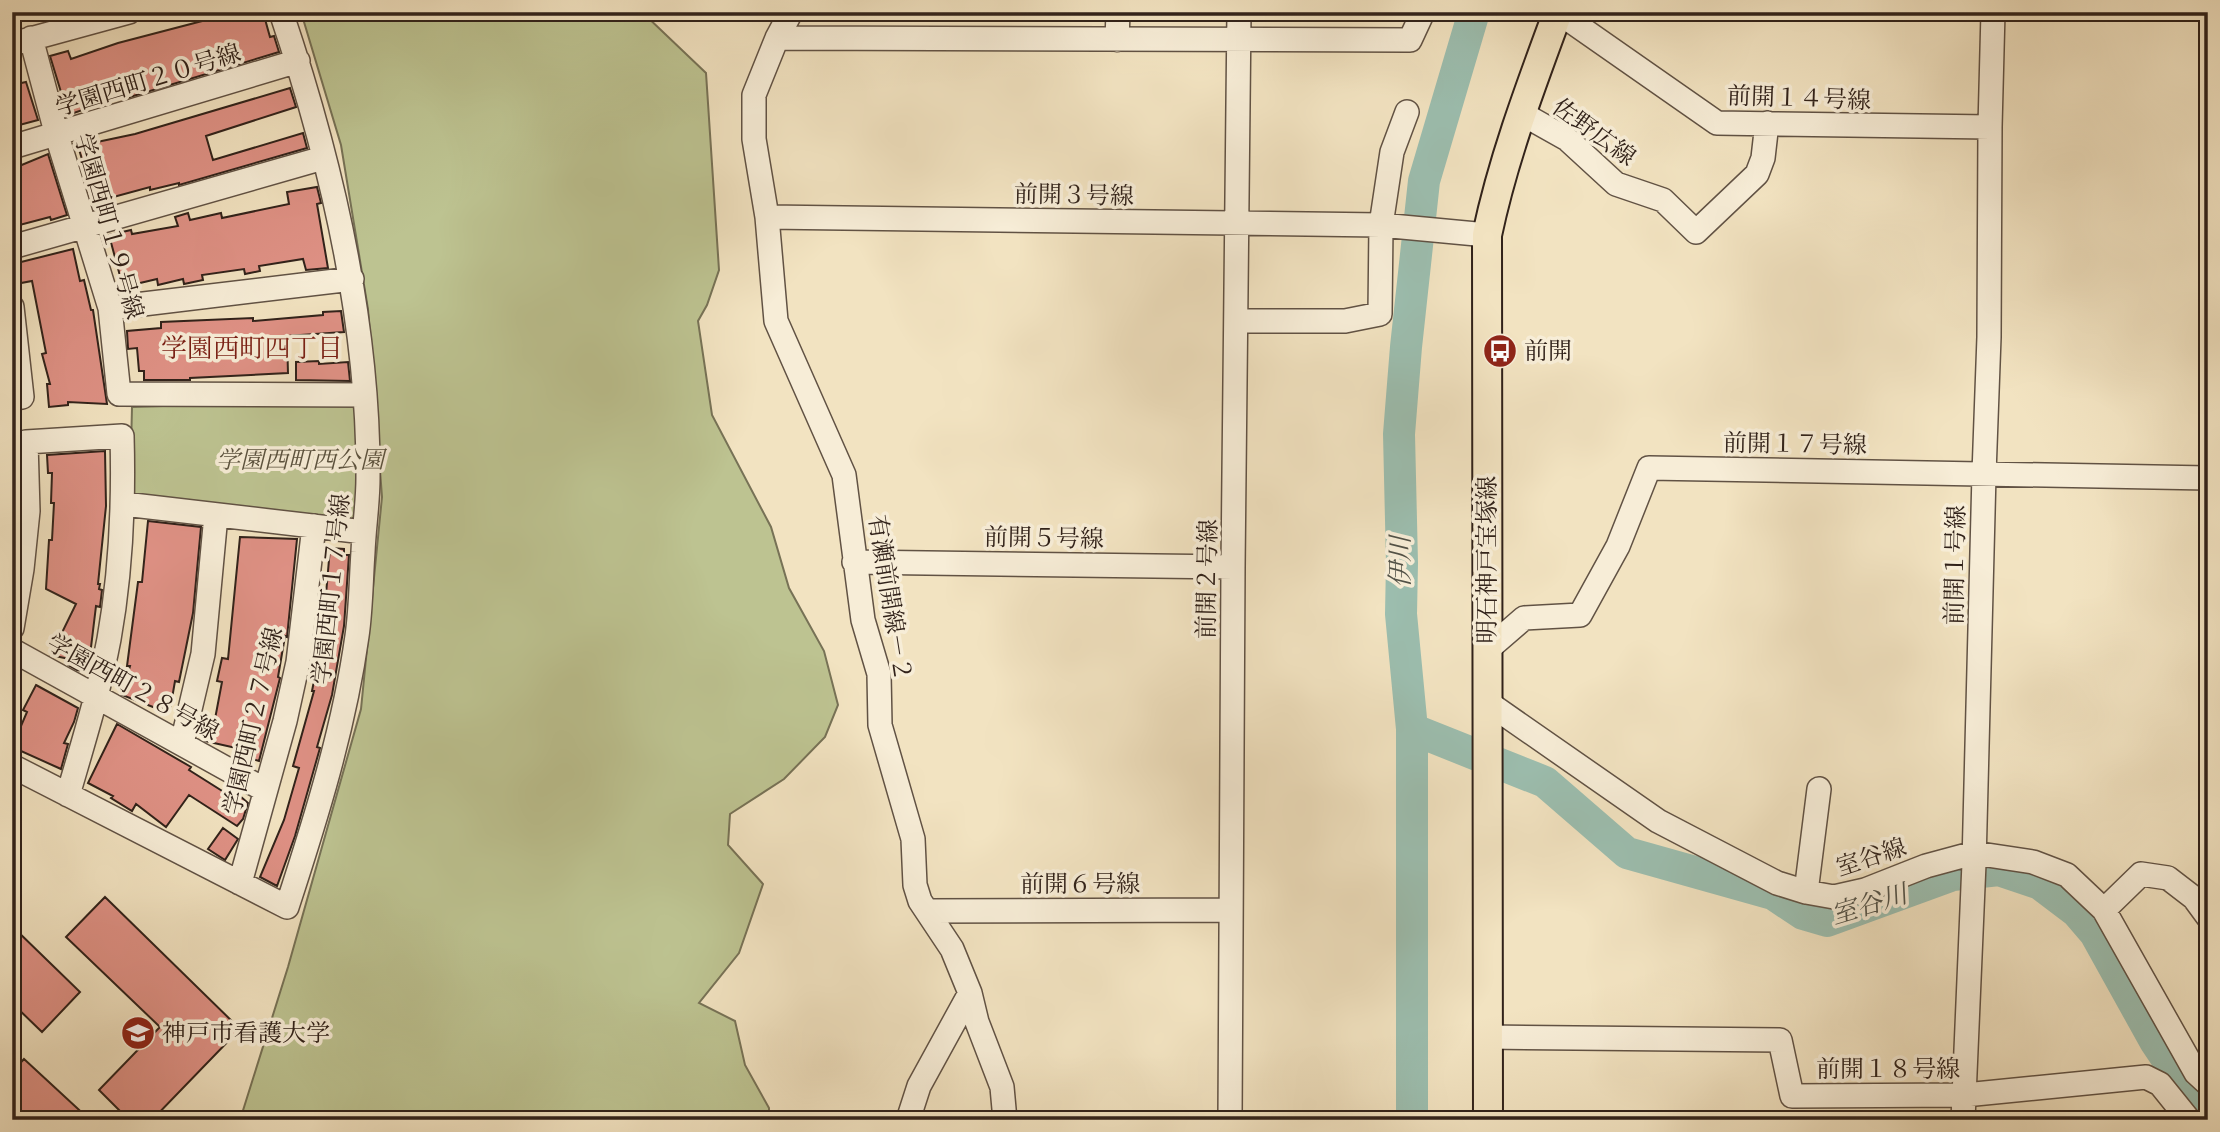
<svg xmlns="http://www.w3.org/2000/svg" width="2220" height="1132" font-family="Cardo,'Noto Serif JP',serif">
	<style>
		.green { fill: #bdc391; stroke: #777256; stroke-width: 2 }
		.lines { fill: none; stroke-linecap: round; stroke-linejoin: round }
		.river { stroke: #9cbeaf; stroke-width: 32 }
		.building { fill: #df9185; stroke: #31221a; stroke-width: 2 }
		.minor-casing { stroke: #615244; stroke-width: 26 }
		.major-casing { stroke: #31221a; stroke-width: 32 }
		.minor { stroke: #f7edd7; stroke-width: 23 }
		.major { stroke: #f2e3c1; stroke-width: 28 }
		.labels { text-anchor: middle; stroke-width: 7; stroke-linejoin: round; paint-order: stroke }
		.street-label { font-size: 24px; fill: #31221a; stroke: #f7edd7 }
		.poi-label { font-size: 24px; fill: #31221a; stroke: #f7edd7; text-anchor: start }
		.park-label { font-size: 24px; font-style: italic; fill: #5b523e; stroke: #f7edd7 }
		.neighbourhood-label { font-size: 26px; fill: #7a1f14; stroke: #f7edd7 }
		.water-label { font-size: 26px; font-style: italic; fill: #515147; stroke: #f7edd7 }
	</style>
	<rect width="100%" height="100%" fill="#f2e3c1"/>
	<filter id="stains"><feTurbulence type="fractalNoise" baseFrequency=".00286" numOctaves="4"/><feColorMatrix values="0 0 0 0 .2 0 0 0 0 .09 0 0 0 0 .02 0 0 0 .5 -.17"/></filter>
	<radialGradient id="worn" r=".72"><stop offset=".6" stop-color="#630" stop-opacity="0"/><stop offset="1" stop-color="#630" stop-opacity=".3"/></radialGradient>
	<path class="green" d="M301,12h341l64,61 13,197 -12,35 -9,16 14,94 59,112 18,61 35,63 14,54 -13,32 -41,42 -54,35 -2,31 35,39 -24,69 -40,50 36,18 10,44 24,43v12h-529l48,-153 73,-258 21,-212 -14,-188 -27,-164z
		M350,400l10,10 -1,107 -9,9 -208,-27 -12,-8 2,-84z"/>
	<g class="lines">
		<path class="river" d="M1412,729l133,53 82,71 146,41 30,20 24,7 126,-46 46,-5 41,14 37,28 18,21 60,108 43,64 10,7
			M1412,1120v-391l-11,-115 1,-51 -3,-129 7,-87 18,-166 50,-169"/>
	</g>
	<path class="building" d="M225,12h38l7,25 4,-1 5,16 -149,45 -1,-3 -61,21 -18,-59 18,-5 3,8 47,-16 88,-23z
		M26,82l12,38 -26,7v-42z
		M290,88l6,19 -90,29 7,24 90,-27 4,15 -128,37v-2l-29,7v-3l-55,15 -17,-56 57,-12z
		M48,154l19,61 -16,5 -1,-3 -38,10v-58z
		M317,187l4,16 -4,1 11,64 -22,2 -3,-11 -44,7 1,5 -15,3 -1,-5 -42,6 1,5 -19,4 -1,-5 -25,6 -1,-6 -34,8 -14,-52 22,-5 1,4 46,-8 -3,-9 13,-4 2,7 31,-7 1,5 67,-14 -2,-12z
		M73,249l7,32 4,-1 7,30h2l14,94 -39,-2v3l-19,2 -2,-23h3l-8,-30 4,-1 -14,-72 -11,2 -4,-20z
		M341,311l3,21 -57,4 1,37 -98,5v2h-46v-9h-5l-2,-23 -9,1 -1,-18 34,-3v-6l92,-4v3l70,-6v-3z
		M319,361v3l29,-2 2,19 -54,-1v-18z
		M105,451l1,55 -8,78h2l-1,5 3,1 -2,17 -4,-1 -8,66 -11,-2 -9,-5 1,-6 -18,-4 25,-51 -30,-15 3,-49h3l2,-37h-3l1,-30h-4l-1,-18z
		M148,521l53,6 -8,86 -14,69 -4,-1 -5,29 -17,-3 -31,-12 8,-29h-3l11,-84h4z
		M240,537l57,2 -10,98 -2,-1 -7,41 2,1 -21,83 -16,-5 2,-6 -40,-9 6,-23 4,1 7,-37 -5,-1 5,-23 6,1z
		M330,548l14,1v6h5l-5,71 -12,69 -15,52 3,1 -25,88 -18,50 -17,-9 24,-57 15,-52 -6,-2 21,-75h-2l10,-50z
		M36,685l42,23 -4,14 -10,21 4,1 -7,25 -49,-22 15,-35 -4,-2z
		M117,724l74,43 -2,3 46,29 4,-4 9,8 -5,16 -6,7 -48,-31 -23,32 -30,-23 -4,7 -21,-13 2,-2 -25,-13z
		M223,828l15,11 -13,21 -17,-11z
		M105,897l135,132 -88,91h-23l-30,-30 61,-63 -94,-90z
		M12,926l68,66 -38,40 -30,-29z
		M24,1059l66,61h-78v-48z"/>
	<g class="lines">
		<g class="minor-casing">
			<path id="minor" d="M791,12l-14,26 -23,57v44l13,78 9,104 68,154 19,145 16,54 1,51 33,114 2,46 5,16 32,48 18,44 7,29 25,65 3,33
				M1558,12l159,111 273,4
				M31,38l26,98 53,172 9,86 246,1
				M777,38l633,2 13,-28
				M1117,40l1,-28
				M12,44l117,-32
				M1521,113l46,26 49,45 47,16 33,32 61,-58 6,-16 4,-35
				M12,147l286,-86
				M767,217l614,8 106,10
				M12,247l311,-89
				M12,307l10,90 -10,1
				M110,308l242,-29
				M1237,321h108l35,-7 1,-89 11,-73 15,-40
				M124,504l240,28
				M854,562l379,5
				M12,628l10,-59 6,-58 -2,-69 96,-6c2,69 -1,136 -13,203 -10,53 -26,104 -41,156
				M12,650l253,140
				M1487,650l37,-32 56,-3 38,-69 31,-78 559,10
				M1487,702l171,119 119,62 29,9 28,5 31,-7 61,-24 48,-13 59,9 34,13 37,35 92,163 12,11
				M182,743l21,-89 13,-139
				M12,766l275,141c29,-89 57,-178 70,-271 4,-27 4,-56 6,-84 1,-25 5,-49 5,-74 1,-157 -37,-318 -87,-466
				M240,883l45,-162 13,-59 16,-136
				M1806,892l13,-103
				M2104,910l37,-36 27,4 26,20 14,19
				M928,911l303,-1
				M1486,1037l294,3 12,56 173,-1 181,-18 14,7 29,36
				M908,1120l11,-34 51,-93
				M1230,1120l3,-553 6,-555
				M1963,1120l11,-257 10,-389 5,-137 1,-210 3,-115"/>
		</g>
		<g class="major-casing">
			<path id="major" d="M1488,1120l-1,-885c16,-76 44,-150 71,-223"/>
		</g>
		<use href="#minor" class="minor"/>
		<use href="#major" class="major"/>
	</g>
	<defs>
		<g id="bus-disc" transform="scale(1.75)"><circle r="9.5" fill="#8f2418" stroke="#f7edd7"/><path d="M-5-6H5V4H4V6H2V4H-2V6H-4V4H-5ZM-3.5-4V0h7V-4ZM-3.5 1.2v1.5H-2V1.2ZM2 1.2v1.5H3.5V1.2Z" fill="#fff"/></g>
		<g id="university-disc" transform="scale(1.75)"><circle r="9.5" fill="#8f2418" stroke="#f7edd7"/><path d="M0-5L7-2L0 1L-7-2ZM-4 1L0 2.5L4 1V4Q0 6-4 4Z" fill="#fff"/></g>
	</defs>
	<g fill-rule="evenodd">
		<use href="#bus-disc" x="1500" y="351"/>
		<use href="#university-disc" x="138" y="1033"/>
	</g>
	<g class="labels">
		<g class="street-label">
			<text transform="translate(148 80) rotate(-17)" y="8">学園西町２０号線</text>
			<text transform="translate(1799 98) rotate(2)" y="8">前開１４号線</text>
			<text transform="translate(1594 132) rotate(36)" y="8">佐野広線</text>
			<text transform="translate(1074 195) rotate(1)" y="8">前開３号線</text>
			<text transform="translate(109 226) rotate(74)" y="8">学園西町１９号線</text>
			<text transform="translate(1795 444) rotate(1)" y="8">前開１７号線</text>
			<text transform="translate(1044 538) rotate(1)" y="8">前開５号線</text>
			<text transform="translate(1487 560) rotate(-90)" y="8">明石神戸宝塚線</text>
			<text transform="translate(1955 565) rotate(-89)" y="8">前開１号線</text>
			<text transform="translate(1207 579) rotate(-89)" y="8">前開２号線</text>
			<text transform="translate(331 589) rotate(-84)" y="8">学園西町１７号線</text>
			<text transform="translate(890 598) rotate(81)" y="8">有瀬前開線－２</text>
			<text transform="translate(133 687) rotate(29)" y="8">学園西町２８号線</text>
			<text transform="translate(253 721) rotate(-77)" y="8">学園西町２７号線</text>
			<text transform="translate(1871 857) rotate(-18)" y="8">室谷線</text>
			<text x="1080" y="892">前開６号線</text>
			<text x="1888" y="1077">前開１８号線</text>
		</g>
		<g class="poi-label">
			<text x="1524" y="359">前開</text>
			<text x="162" y="1041">神戸市看護大学</text>
		</g>
		<g class="park-label">
			<text x="300" y="468">学園西町西公園</text>
		</g>
		<g class="neighbourhood-label">
			<text x="252" y="357">学園西町四丁目</text>
		</g>
		<g class="water-label">
			<text transform="translate(1400 562) rotate(-90)" y="9">伊川</text>
			<text transform="translate(1869 904) rotate(-17)" y="9">室谷川</text>
		</g>
	</g>
	<rect width="2220" height="1132" fill="none" stroke="#f2e3c1" stroke-width="42"/>
	<rect x="14" y="14" width="2192" height="1104" fill="none" stroke="#31221a" stroke-width="3.5"/>
	<rect x="21" y="21" width="2178" height="1090" fill="none" stroke="#31221a" stroke-width="2"/>
	<rect width="100%" height="100%" filter="url(#stains)"/>
	<rect width="100%" height="100%" fill="url(#worn)"/>
</svg>
